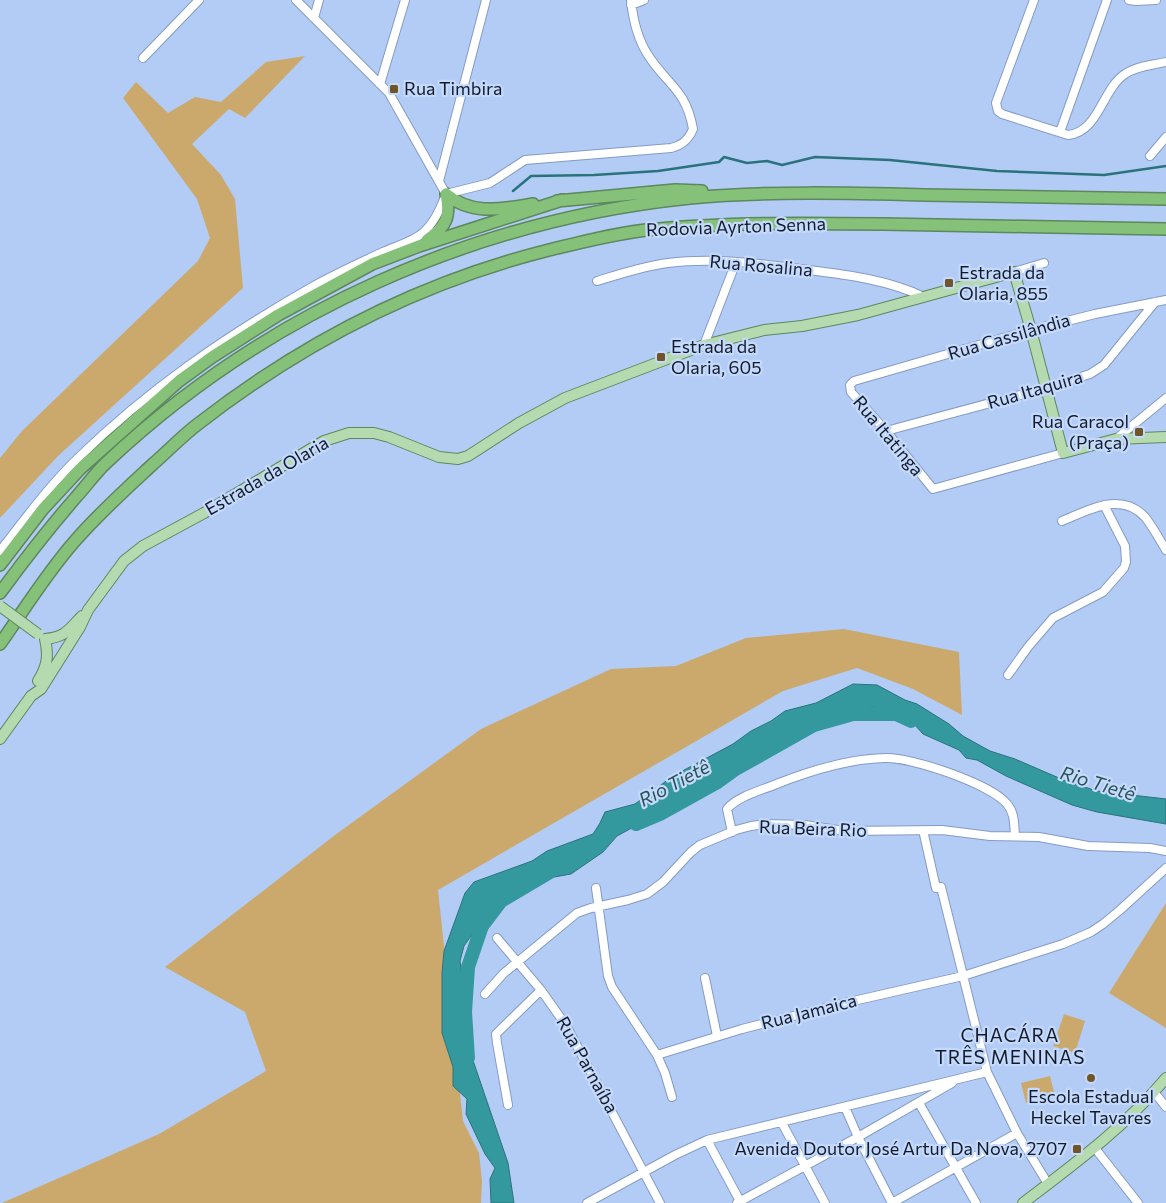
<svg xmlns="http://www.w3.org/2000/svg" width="1166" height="1203" font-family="Commissioner,sans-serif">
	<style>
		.green { fill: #cba96d }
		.water { fill: #34999f; stroke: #2a737c }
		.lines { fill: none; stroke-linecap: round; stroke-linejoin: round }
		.stream { stroke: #2a737c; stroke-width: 2.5 }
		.river { stroke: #34999f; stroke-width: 14 }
		.minor-casing { stroke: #849bc3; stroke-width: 10 }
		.major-casing { stroke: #5d875e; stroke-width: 12 }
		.highway-casing { stroke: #5d875e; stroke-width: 14 }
		.minor { stroke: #fff; stroke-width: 8 }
		.major { stroke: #b6daaf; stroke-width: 10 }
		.highway { stroke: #86c17a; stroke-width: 11 }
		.major-bridge-casing { stroke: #5d875e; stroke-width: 12; stroke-linecap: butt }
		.major-bridge { stroke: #b6daaf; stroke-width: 10 }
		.poi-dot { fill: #6f5527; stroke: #c4d9fb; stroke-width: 2 }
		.labels { text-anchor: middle; stroke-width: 4.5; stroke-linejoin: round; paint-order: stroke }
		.poi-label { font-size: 18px; fill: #121b2a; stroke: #c4d9fb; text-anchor: start }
		.street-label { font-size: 18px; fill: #121b2a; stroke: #c4d9fb }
		.water-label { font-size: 19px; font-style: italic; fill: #285456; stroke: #c4d9fb }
		.neighbourhood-label { font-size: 19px; letter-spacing: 1px; fill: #121b2a; stroke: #c4d9fb }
	</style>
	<rect width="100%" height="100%" fill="#b3ccf6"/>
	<path class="green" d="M305,56l-60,62 -16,-9 -37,35 29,31 14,24 8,89 -185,168 -58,62v-60l22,-27 176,-170 12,-23 -13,-39 -74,-101 13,-16 32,31 27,-16 26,5 45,-40z
		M844,629l115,23 3,63 -49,-26 -56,-21 -74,23 -345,199 25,231 16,32 3,28 -1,22h-479l157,-69 107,-63 -21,-59 -80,-45 170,-132 146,-106 130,-60 65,-3 70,-28z
		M1166,903v125l-57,-35z
		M1064,1014l21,7 -10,32 -22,-7z
		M1050,1076l5,20 -29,7 -5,-20z"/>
	<path class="water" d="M853,684l24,1 28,15 12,4 32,20 14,12 27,15 25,8 51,22 31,10 69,8v25l-69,-12 -25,-7 -66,-29 -29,-16 -11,-2 -7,-8 -36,-16 -9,-10 -19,-8 -6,-7c-16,-3 -33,-3 -45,9l-29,3 -7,10 -20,14 -16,-2 -111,69 -44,24 -14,16 -32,22 -39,7 -39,23 -29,42 -4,15 4,31 2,48 42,123 6,40h-23l-1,-24 5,-11 -10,-14 -19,-40 1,-15 -14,-13v-19l-11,-34v-60l2,-22 21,-58 9,-11 58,-21 15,-10 46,-17 7,-11 5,-11 30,-8 38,-28 60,-32 18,-13 20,-10 14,-10 31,-8z"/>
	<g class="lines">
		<path class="stream" d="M513,191l18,-15 63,-1 64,-4 61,-9 5,-5 23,6 20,-2 15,4 33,-8 75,3 107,11 107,4 62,-9"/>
		<path class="river" d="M636,824l26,-11 54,-30 18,-13 80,-45 39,-11h43l15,7
			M468,1058l-3,-46 3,-45 14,-41 19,-25 49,-29"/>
		<g class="minor-casing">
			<path id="minor" d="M296,0l93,93 57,101
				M1034,0l-38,103 2,8 4,3 66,21c31,-3 34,-46 57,-61 11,-8 28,-9 41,-12
				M1129,0l7,1 20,-1
				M631,5l13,-5
				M314,18l5,-18
				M143,58l56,-58
				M380,84l25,-84
				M1060,132l47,-132
				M1150,156l16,-19
				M439,181l47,-181
				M446,194l44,-11 35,-23 146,-12c12,-3 18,-9 22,-19 -7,-40 -26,-44 -45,-74 -11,-17 -15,-35 -17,-55
				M1014,272l30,-9
				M597,281c23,-7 47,-15 71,-18 47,-6 94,1 141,7 40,5 79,10 115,27
				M704,345l32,-83
				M886,431l160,-43 44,-14 14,-9 51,-63
				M1116,439l50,-41
				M1063,453l-130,36 -47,-58 -35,-39 -1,-7 4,-4 177,-51 64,-16 71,-14
				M1062,521c27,-11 59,-30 83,-4 8,10 14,22 21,33
				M0,551c25,-32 49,-65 78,-93 71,-69 148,-122 234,-171 23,-13 47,-24 71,-35 13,-6 30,-10 41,-20 10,-9 16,-22 21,-35
				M1008,675l20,-28 25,-29 50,-26 21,-24 2,-6 -1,-16 -21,-41
				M923,830l13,58
				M732,832l-5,-23c10,-12 32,-18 47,-24 35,-14 72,-26 110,-27 25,-2 107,26 123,46 8,9 7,21 8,32
				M941,887l46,185 30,61 31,51
				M596,888l12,88 4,11 45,68 8,18 7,24
				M497,938l44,52 26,37 93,176
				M705,978l12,58
				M485,994l19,-21 73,-60 14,-5 37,-8 19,-6 16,-12 28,-30 9,-7 36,-15 15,-4 15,-2 39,1 39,6 98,-1 48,6 49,1 49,9 62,2 16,3
				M657,1055l85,-26 107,-27 114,-26 100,-32 28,-12 12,-8 17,-14 46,-42
				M1154,1092l12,15
				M919,1103l57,100
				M508,1105l-11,-62 -1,-9 45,-44
				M845,1107l13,30 34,66
				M782,1123l43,80
				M707,1140l34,63
				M1094,1147l44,56
				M587,1203l88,-48 32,-15 280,-68
				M737,1203l121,-66 94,-54
				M892,1203l125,-70"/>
		</g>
		<g class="major-casing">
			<path id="major" d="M45,639c21,-2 23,-9 37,-23
				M38,681c9,-14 11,-25 7,-42
				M0,739l31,-43 10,-7 39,-62 8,-17 36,-49 19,-15 61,-33 120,-72 25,-8h25l15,4 50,20 19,2 10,-3 51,-33 46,-25 139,-53 60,-15 38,-4 56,-11 156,-43 17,58 32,123 53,-14 50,-2
				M1023,1203c50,-38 103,-77 143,-125"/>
		</g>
		<g class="highway-casing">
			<path id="highway" d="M446,194c26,22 56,15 87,10
				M557,201l118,-11 27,1
				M427,240c19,-13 24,-23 19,-46
				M0,565l43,-56 37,-40 99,-88 33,-24 66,-42 94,-51 47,-18 143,-46
				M0,593c25,-34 49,-65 77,-97 10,-11 19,-24 30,-34 158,-149 367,-242 583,-264 79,-7 157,-5 235,-3 80,1 161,3 241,4
				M0,644c24,-34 46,-70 74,-102 24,-28 52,-53 79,-78 15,-13 29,-28 45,-40 104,-81 223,-142 351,-174 32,-8 64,-16 97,-20 78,-8 158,-7 237,-6 94,1 189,4 283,5"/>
		</g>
		<use href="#minor" class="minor"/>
		<use href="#major" class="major"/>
		<use href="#highway" class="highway"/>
		<g class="major-bridge-casing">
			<path id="major-bridge" d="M0,606l38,28"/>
		</g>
		<use href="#major-bridge" class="major-bridge"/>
	</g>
	<g class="poi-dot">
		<rect x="389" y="84" width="10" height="10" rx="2.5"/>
		<rect x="944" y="278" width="10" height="10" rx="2.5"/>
		<rect x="656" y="352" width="10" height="10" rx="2.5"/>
		<rect x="1134" y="427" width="10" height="10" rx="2.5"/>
		<circle cx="1091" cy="1078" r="5"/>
		<rect x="1072" y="1144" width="10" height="10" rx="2.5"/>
	</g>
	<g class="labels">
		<g class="poi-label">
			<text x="404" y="95">Rua Timbira</text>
			<text x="959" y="279">Estrada da<tspan x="959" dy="21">Olaria, 855</tspan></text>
			<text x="671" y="353">Estrada da<tspan x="671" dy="21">Olaria, 605</tspan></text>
			<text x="1129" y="428" text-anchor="end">Rua Caracol<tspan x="1129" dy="21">(Praça)</tspan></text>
			<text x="1091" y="1103" text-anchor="middle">Escola Estadual<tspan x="1091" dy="21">Heckel Tavares</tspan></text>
			<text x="1067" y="1155" text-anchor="end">Avenida Doutor José Artur Da Nova, 2707</text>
		</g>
		<g class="street-label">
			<text transform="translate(736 227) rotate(-2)" y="6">Rodovia Ayrton Senna</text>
			<text transform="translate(761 266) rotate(5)" y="6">Rua Rosalina</text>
			<text transform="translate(1009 337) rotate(-16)" y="6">Rua Cassilândia</text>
			<text transform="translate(1035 390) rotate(-16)" y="6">Rua Itaquira</text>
			<text transform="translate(888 436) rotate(50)" y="6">Rua Itatinga</text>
			<text transform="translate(267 476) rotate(-30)" y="6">Estrada da Olaria</text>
			<text transform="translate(813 829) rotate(2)" y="6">Rua Beira Rio</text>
			<text transform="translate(809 1012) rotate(-14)" y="6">Rua Jamaica</text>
			<text transform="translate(587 1065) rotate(61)" y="6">Rua Parnaíba</text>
		</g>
		<g class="water-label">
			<text transform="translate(674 783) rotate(-28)" y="7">Rio Tietê</text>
			<text transform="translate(1098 783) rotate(17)" y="7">Rio Tietê</text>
		</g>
		<g class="neighbourhood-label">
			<text x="1010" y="1042">CHACÁRA<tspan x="1010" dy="22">TRÊS MENINAS</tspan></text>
		</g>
	</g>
</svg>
